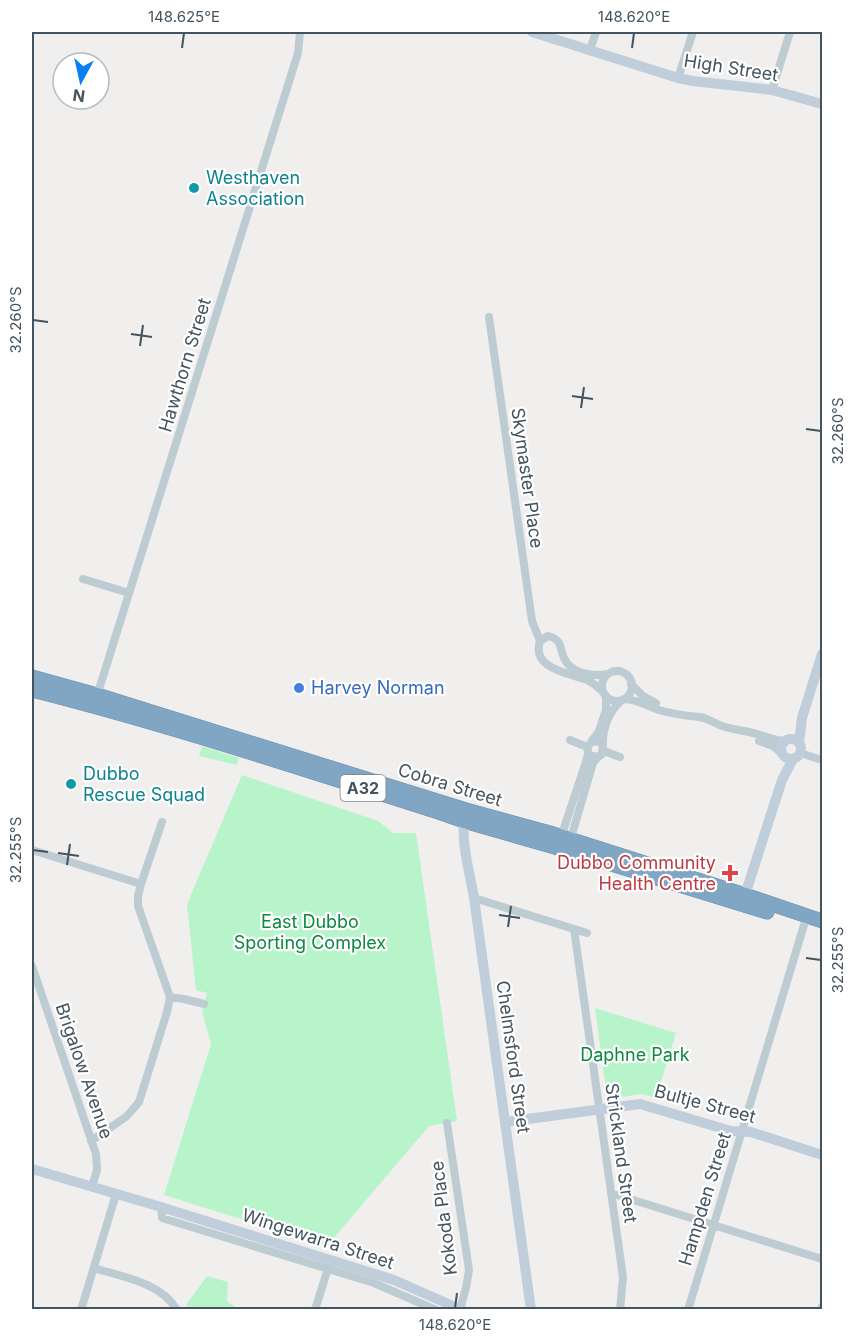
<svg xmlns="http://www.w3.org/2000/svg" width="854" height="1341" font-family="Inter,sans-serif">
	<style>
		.green { fill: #b8f4ca }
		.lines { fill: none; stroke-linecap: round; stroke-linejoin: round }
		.highway-casing { stroke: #6c91af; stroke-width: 15 }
		.street { stroke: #bdcbd2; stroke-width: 8 }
		.secondary { stroke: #bfceda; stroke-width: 10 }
		.highway { stroke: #80a6c3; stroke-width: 14 }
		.ticks { fill: none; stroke: #44545e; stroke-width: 2 }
		.culture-dot { fill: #0f9aa8; stroke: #fff; stroke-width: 2 }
		.shop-dot { fill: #3f7fe0; stroke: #fff; stroke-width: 2 }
		.health-dot { fill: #e0444e; stroke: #fff; stroke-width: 2 }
		.labels { text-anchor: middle; stroke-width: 4.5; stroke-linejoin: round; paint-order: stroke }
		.shield { fill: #fff; stroke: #7c878e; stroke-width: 1.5 }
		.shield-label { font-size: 16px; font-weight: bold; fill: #44545e }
		.street-label { font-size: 18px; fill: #44545e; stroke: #fff }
		.culture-label { font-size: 18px; fill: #0d838f; stroke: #fff; text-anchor: start }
		.shop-label { font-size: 18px; fill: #366cbe; stroke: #fff; text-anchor: start }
		.health-label { font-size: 18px; fill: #be3a42; stroke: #fff; text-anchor: end }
		.park-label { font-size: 18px; fill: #0c8841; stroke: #fff }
		.neatline { fill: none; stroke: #44545e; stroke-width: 2 }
		.ticks-label { font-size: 15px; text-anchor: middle; fill: #44545e }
	</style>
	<rect width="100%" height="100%" fill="#f1eeee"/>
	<path class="green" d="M202,746l37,12 -2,7 -38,-9z
		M242,775l136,46 15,12h23l41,288 -28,5 -102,120 -163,-51 47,-151 -9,-33 5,-18 -11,-3 -9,-86z
		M595,1008l81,25 -20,65 -14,-4 -35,5z
		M207,1276l21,6 -1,19 11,8h-45l-7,-4z"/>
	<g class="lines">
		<g class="highway-casing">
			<path id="highway" d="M32,677l65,18 369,115 84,23 195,62 77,26
				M32,690c135,34 267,78 400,120l32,11 115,33 188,58"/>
		</g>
		<path class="street" d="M590,50l6,-18
			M678,78l15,-46
			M772,90l18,-58
			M489,317l43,304 8,20
			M83,579l46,14
			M602 686a15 15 0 1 1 30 0a15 15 0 1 1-30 0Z
			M631,684l12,12 13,7
			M603,692c-5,-5 -9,-9 -16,-12 -18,-7 -56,-11 -47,-39l8,-5c15,4 11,11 16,22 7,16 29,19 44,16
			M96,699l202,-646 2,-21
			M624,699c13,0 23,7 35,11 13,4 29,6 41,7 9,2 14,6 22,9 9,3 18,4 27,6 13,3 23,8 36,9
			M570,740l17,7
			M592,741l8,1 3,4 -1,8 -4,3 -9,-2 -2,-7 12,-17 7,-21v-14
			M759,741l14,5 8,7
			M603,746c-1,-17 6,-35 19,-46
			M604,751l16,6
			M800,753l22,7
			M561,837l25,-75 2,-9
			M570,841l23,-78 5,-6
			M32,850l109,34 -3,12v10l32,91 -3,15 -28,90 -12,14 -36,25
			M141,884l21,-62
			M474,898l113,35
			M574,929l49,348 -3,33
			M32,966l64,188 1,16 -5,17
			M170,997l14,2 20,5
			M447,1123l22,147 -3,18 -6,21
			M611,1193l211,66
			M161,1207l1,11 212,65 62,27
			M94,1268c28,9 67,14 83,42
			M81,1310l35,-116
			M315,1310l14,-45
			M688,1310l116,-385
			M822,1310v-3"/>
		<path class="secondary" d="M532,32l146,46 15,3 79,9 50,14
			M781 749a10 10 0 1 1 20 0a10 10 0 1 1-20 0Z
			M799,743l3,-25 20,-64
			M465,816c-5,25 5,57 9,82l57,412
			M745,895l37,-115 11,-21
			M505,1122l135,-18 91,27 20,1 71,23
			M32,1169l129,38 233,73 68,30"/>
		<use href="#highway" class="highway"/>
	</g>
	<path class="ticks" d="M182,48l2,-15M632,48l2,-15M33,320l15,2M131,334l21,3M140,346l3,-21M572,396l21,3M581,408l3,-21M806,429l15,2M33,850l15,2M58,853l21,3M67,865l3,-21M499,915l21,3M508,927l3,-21M806,958l15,2M455,1308l2,-15"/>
	<g class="culture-dot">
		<circle cx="194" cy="188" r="6"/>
		<circle cx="71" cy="784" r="6"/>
	</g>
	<circle class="shop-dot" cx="299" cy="688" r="6"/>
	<path class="health-dot" d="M727 864h6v6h6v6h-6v6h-6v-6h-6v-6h6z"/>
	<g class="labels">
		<rect class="shield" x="340.5" y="775" width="45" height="26" rx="4.5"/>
		<g class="shield-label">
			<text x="363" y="794">A32</text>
		</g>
		<g class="street-label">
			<text transform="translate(731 68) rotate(9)" y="6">High Street</text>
			<text transform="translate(185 365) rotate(-73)" y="6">Hawthorn Street</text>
			<text transform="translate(527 478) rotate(82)" y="6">Skymaster Place</text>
			<text transform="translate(450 785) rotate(17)" y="6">Cobra Street</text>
			<text transform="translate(513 1057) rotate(82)" y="6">Chelmsford Street</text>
			<text transform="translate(84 1071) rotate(71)" y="6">Brigalow Avenue</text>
			<text transform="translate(705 1104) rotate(15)" y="6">Bultje Street</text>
			<text transform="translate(621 1153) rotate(82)" y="6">Strickland Street</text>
			<text transform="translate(705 1199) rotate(-73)" y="6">Hampden Street</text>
			<text transform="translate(444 1218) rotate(-97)" y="6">Kokoda Place</text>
			<text transform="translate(318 1239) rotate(18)" y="6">Wingewarra Street</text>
		</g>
		<g class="culture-label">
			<text x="206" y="184">Westhaven<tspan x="206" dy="21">Association</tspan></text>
			<text x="83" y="780">Dubbo<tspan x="83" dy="21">Rescue Squad</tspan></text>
		</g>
		<g class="shop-label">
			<text x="311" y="694">Harvey Norman</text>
		</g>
		<g class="health-label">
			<text x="716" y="869">Dubbo Community<tspan x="716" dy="21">Health Centre</tspan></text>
		</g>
		<g class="park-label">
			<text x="310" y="928">East Dubbo<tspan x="310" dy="21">Sporting Complex</tspan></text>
			<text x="635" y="1061">Daphne Park</text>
		</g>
	</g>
	<rect width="854" height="1341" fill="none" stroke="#ffffff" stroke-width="66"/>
	<g transform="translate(81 81) rotate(188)"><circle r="28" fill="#ffffff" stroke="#b4bbbf" stroke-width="1.5"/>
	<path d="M0-4.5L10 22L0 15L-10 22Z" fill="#0580f5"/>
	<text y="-9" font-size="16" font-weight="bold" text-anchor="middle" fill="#44545e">N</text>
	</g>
	<rect x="33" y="33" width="788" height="1275" class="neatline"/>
	<g class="ticks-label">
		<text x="184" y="22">148.625°E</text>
		<text x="634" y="22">148.620°E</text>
		<text transform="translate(16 320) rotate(-90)" y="5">32.260°S</text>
		<text transform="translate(838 431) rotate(-90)" y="5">32.260°S</text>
		<text transform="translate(16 850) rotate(-90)" y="5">32.255°S</text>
		<text transform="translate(838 960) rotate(-90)" y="5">32.255°S</text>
		<text x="455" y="1330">148.620°E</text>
	</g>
</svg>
